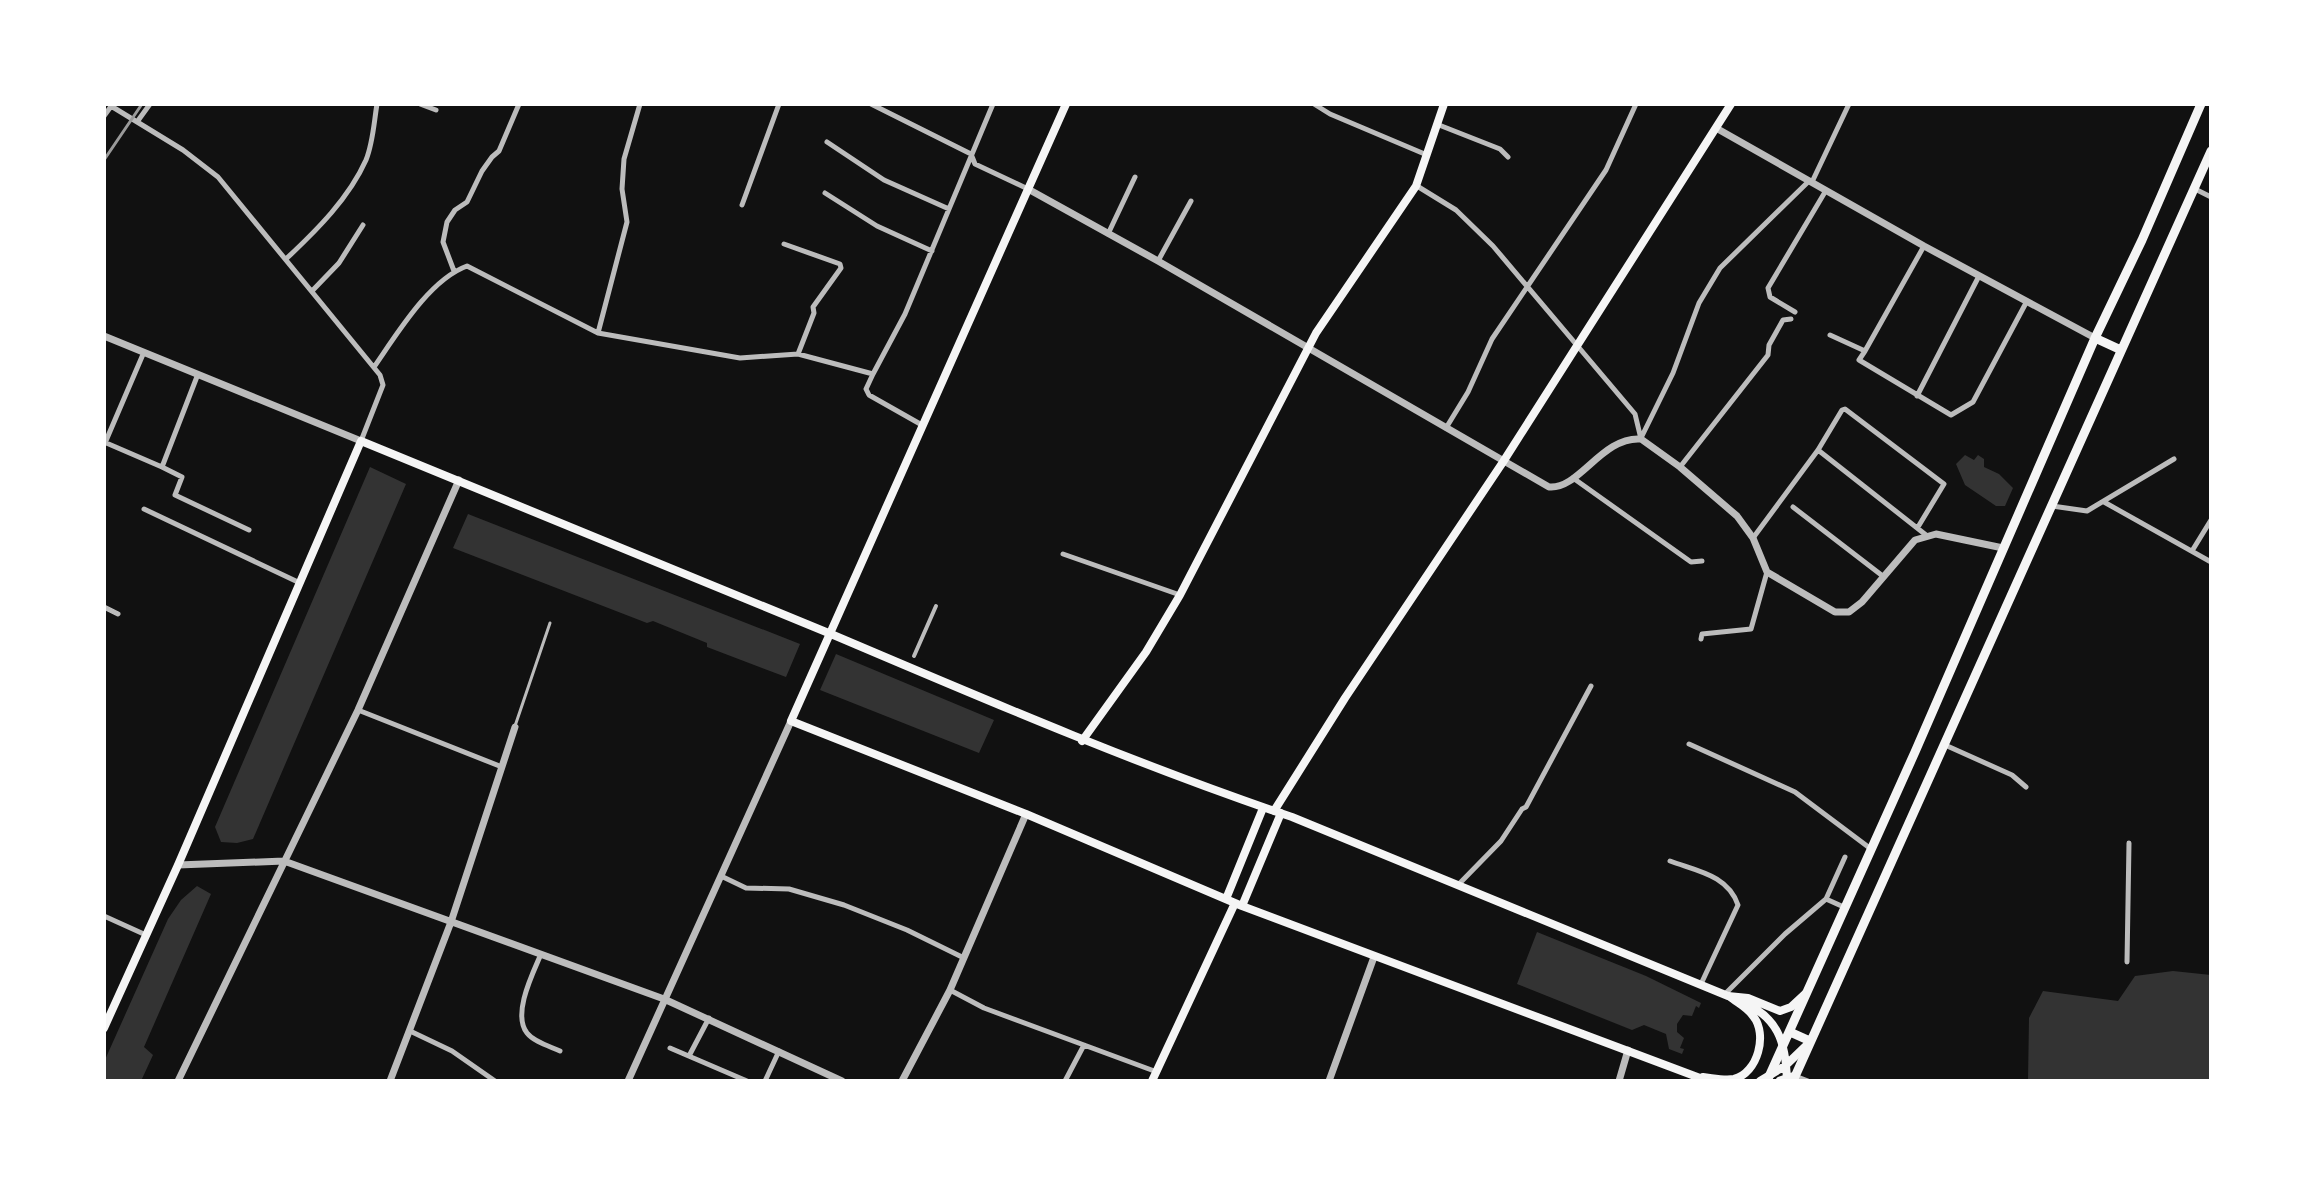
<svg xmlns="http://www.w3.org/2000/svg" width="2315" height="1185" font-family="'DM Sans',sans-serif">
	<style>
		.water { fill: #333 }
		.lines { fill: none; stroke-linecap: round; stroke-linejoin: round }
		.service { stroke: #bcbcbc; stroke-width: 3 }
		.pedestrian { stroke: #bcbcbc; stroke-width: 4 }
		.minor { stroke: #bcbcbc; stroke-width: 5 }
		.tertiary { stroke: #bcbcbc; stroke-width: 7 }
		.secondary { stroke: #f5f5f5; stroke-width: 8 }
		.primary { stroke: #f5f5f5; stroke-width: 9 }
		.rail { stroke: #9a9a9a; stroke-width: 3 }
	</style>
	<rect width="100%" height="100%" fill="#111"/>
	<path class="water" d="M1965,455l9,5 4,-5 6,4v8l15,7 14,14 -8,18h-9l-31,-21 -9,-21z
		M370,467l36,17 -153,355 -16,4 -16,-1 -6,-15z
		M468,514l332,130 -14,33 -79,-30v-4l-54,-22 -6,2 -194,-75z
		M836,654l158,66 -15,33 -159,-63z
		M197,886l14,8 -67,153 9,8 -12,26h-37v-19l64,-143 13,-19z
		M1537,932l109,44 55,27 -2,5 -3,-2 -4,10 -9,-1 -6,9v8l7,6 -4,10 4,1 -2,5 -13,-5 -3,-15 -22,-9 -12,5 -115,-46z
		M2173,971l38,4v106h-183l1,-63 14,-27 75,10 17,-25z"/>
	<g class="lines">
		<path class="service" d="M515,726l35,-103"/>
		<path class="pedestrian" d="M914,656l22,-50"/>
		<path class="minor" d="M420,104l16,6
			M871,104l100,50 4,10 53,25
			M1314,104l16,10 97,41
			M111,106l72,44 35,27 162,198 3,10 -22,56
			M104,116l8,-11
			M137,122l13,-18
			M1439,125l61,24 8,8
			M827,142l57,38 65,29
			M1812,182l37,-78
			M1417,186l39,24 37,36 142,168 6,25
			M2195,189l16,8
			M825,193l52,33 55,25
			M742,205l37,-101
			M1108,234l27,-57
			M784,244l56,20 1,4 -28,39 1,6 -16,41
			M287,258c30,-28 62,-60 79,-98 7,-17 8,-38 11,-56
			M1158,261l33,-60
			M454,271l-11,-29 4,-20 8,-12 12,-8 15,-31 10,-14 7,-6 20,-47
			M313,290l26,-27 24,-38
			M1795,312l-25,-15 -2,-9 57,-96
			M598,333l29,-111 -5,-33 2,-30 16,-55
			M1830,335l35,16 -6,9 92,55 22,-13 54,-101
			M1865,351l59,-105
			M374,367c23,-33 55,-87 93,-101l131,67 142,25 58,-4 75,20 32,-60 88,-210
			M873,374l-7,15 3,6 53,30
			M1917,396l62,-120
			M1446,428l22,-36 24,-53 114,-169 30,-66
			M1641,438l32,-65 26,-70 21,-35 88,-86
			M104,442l58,25 36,-93
			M105,443l39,-91
			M1818,450l108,85
			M162,467l20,10 -7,18 74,35
			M1680,467l88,-112 1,-10 14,-25 8,-1
			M1573,478l118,84 11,-1
			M2104,502l107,60
			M2052,506l35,5 87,-52
			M1793,507l91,70
			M144,509l156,74
			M1753,538l65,-88 24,-40 3,-1 99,75 -26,43
			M2192,551l19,-31
			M1063,554l117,41
			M104,607l14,7
			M1701,639l1,-5 49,-5 16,-57
			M358,710l144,57
			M1689,744l106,48 76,57
			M1945,745l67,30 14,12
			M1670,861c27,10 58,14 68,44l-37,79
			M721,876l25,12 43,1 55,16 63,25 57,28
			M1458,885l43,-44 21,-32 4,-2 65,-121
			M1826,899l20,9
			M104,916l42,19
			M541,954c-8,19 -29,60 -14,79 7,9 22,13 33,18
			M2127,962l2,-119
			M950,990l34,18 173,64
			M1725,994l60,-60 41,-35 19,-42
			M410,1031l42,20 43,30
			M670,1048l77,33
			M689,1056l20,-38
			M1795,1076l13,5
			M765,1081l14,-30
			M1065,1081l19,-36"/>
		<path class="tertiary" d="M1716,128l208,118 171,92
			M1028,189l130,72 391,226c30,3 53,-51 92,-48l39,28 57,49 16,22 14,34 68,40h14l13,-10 53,-62 21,-6 67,14
			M104,336l257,105
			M178,865l106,-4 380,138 178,82
			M178,1081l180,-371 101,-230
			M390,1081l61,-159 64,-195
			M628,1081l163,-360
			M902,1081l48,-91 76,-176
			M1329,1081l45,-124
			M1619,1081l9,-31"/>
		<path class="secondary" d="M1066,104l-275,617 235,93 216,92 466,175
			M1082,741l64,-89 34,-57 136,-262 100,-147 28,-82
			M1274,811l71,-113 158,-236 228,-358
			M1226,899l37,-91
			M1242,906l39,-93
			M1740,1001c38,15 46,41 47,80
			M104,1028l74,-163 183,-424c157,64 314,128 470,193 153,65 304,130 461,183l436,179 20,2 32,13 11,-4 14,-13
			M1703,1077c10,1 21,4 31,2 24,-6 34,-45 19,-63 -6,-9 -16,-13 -24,-20
			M1152,1081l83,-178
			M1760,1081l25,-15 25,-24"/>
		<path class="primary" d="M2095,338l26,12
			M1790,1032l20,9
			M1767,1081l148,-329 180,-414 47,-98 59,-136
			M1780,1081l15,-5
			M1793,1081l418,-930"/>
		<path class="rail" d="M104,160l38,-56"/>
	</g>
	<rect width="2315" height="1185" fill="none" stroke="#ffffff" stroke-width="212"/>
</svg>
